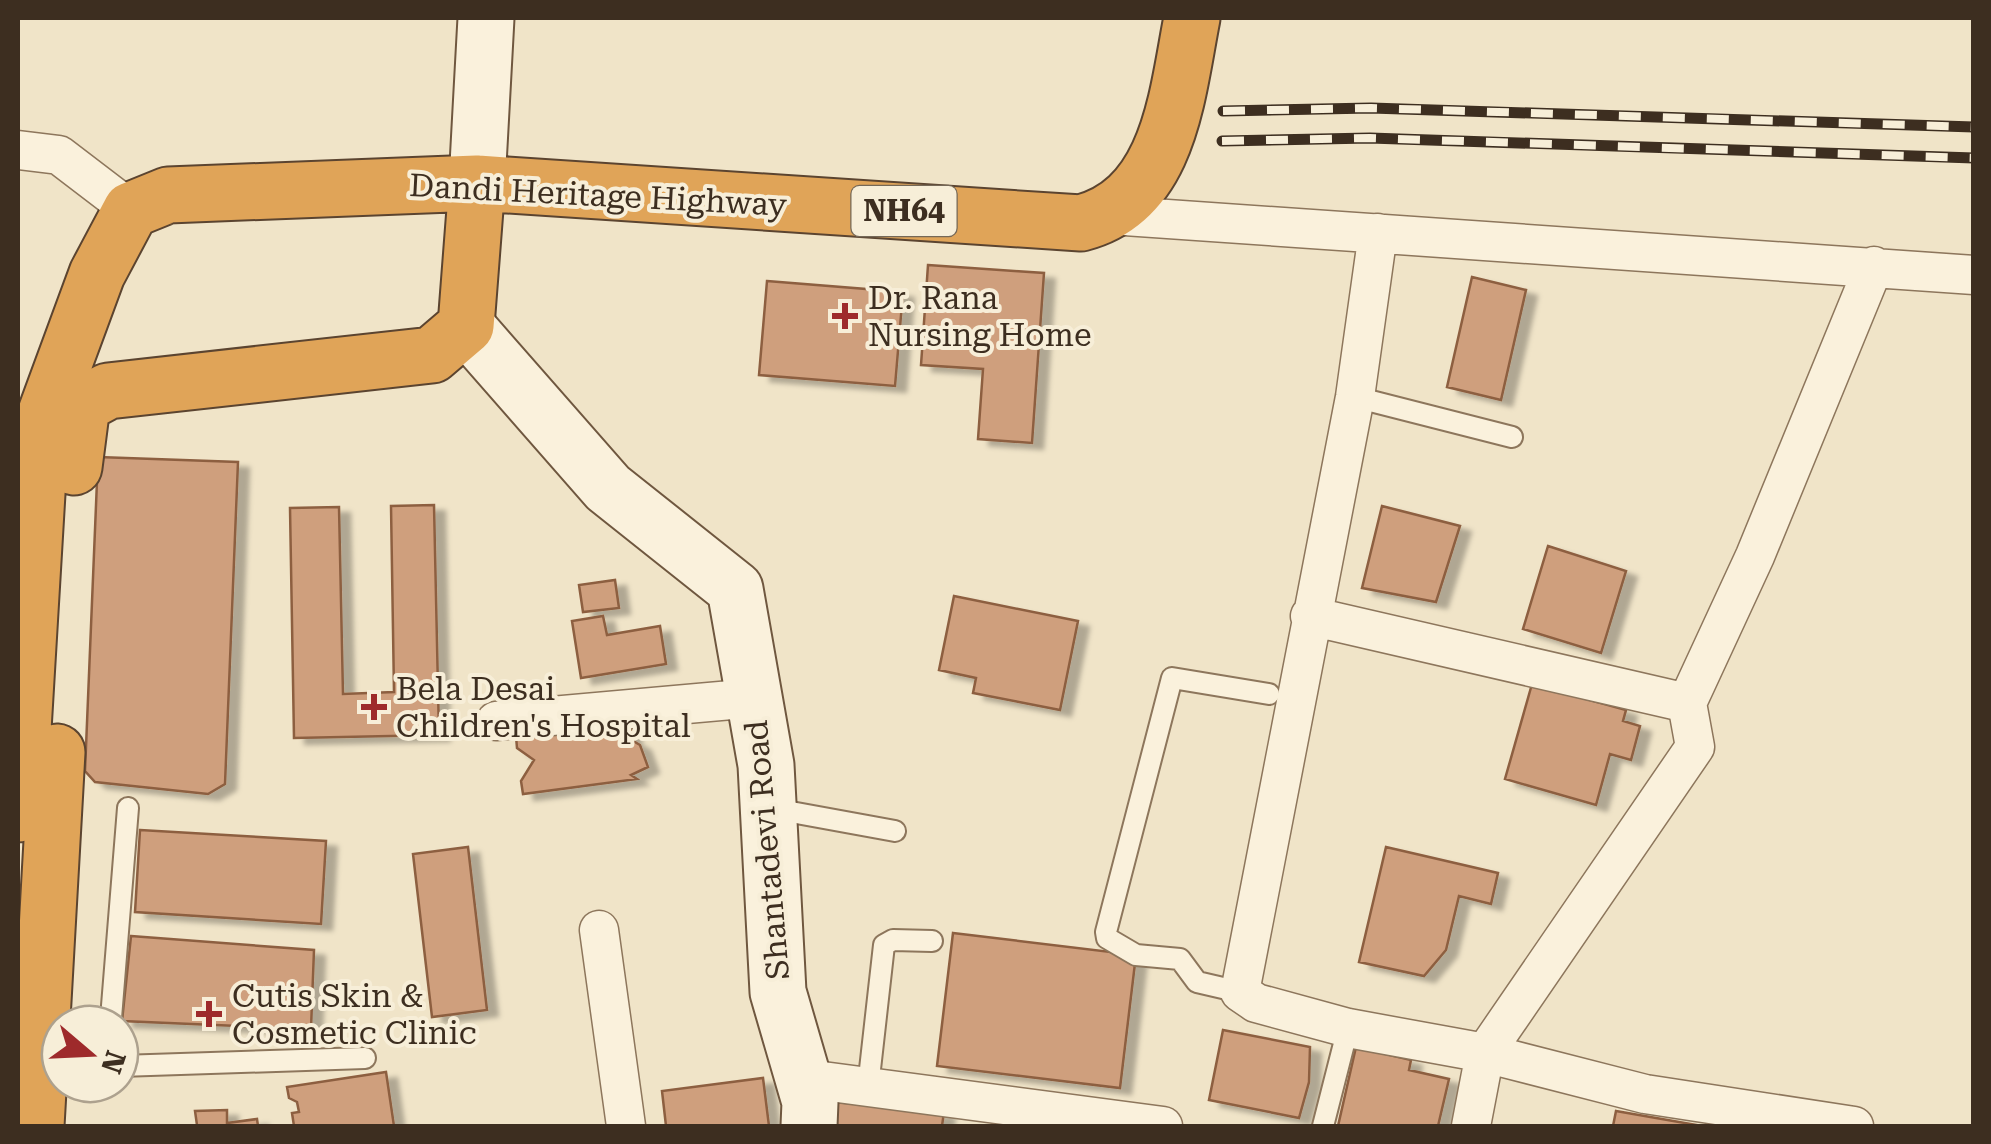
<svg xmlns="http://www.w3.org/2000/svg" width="1991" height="1144" font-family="'Roboto Serif',serif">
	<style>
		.building { fill: #cf9f7d; stroke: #8d5f41; stroke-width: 2.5; filter: url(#shadow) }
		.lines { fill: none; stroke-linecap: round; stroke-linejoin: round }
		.lane-casing { stroke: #8d765c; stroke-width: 24 }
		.street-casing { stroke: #8d765c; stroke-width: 41 }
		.secondary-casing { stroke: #6f573f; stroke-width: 59 }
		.highway-casing { stroke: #5b4430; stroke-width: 59 }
		.lane { stroke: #faf1dc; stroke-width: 20 }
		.street { stroke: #faf1dc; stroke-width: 38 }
		.secondary { stroke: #faf1dc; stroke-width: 55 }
		.highway { stroke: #e0a458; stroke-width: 55 }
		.rail-casing { stroke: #3d2e20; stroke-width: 11 }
		.rail { stroke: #f7eed8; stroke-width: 8; stroke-dasharray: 22; stroke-linecap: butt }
		.poi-dot { fill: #9e2a2b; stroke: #f7eed8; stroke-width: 4 }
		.labels { text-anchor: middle; stroke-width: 8; stroke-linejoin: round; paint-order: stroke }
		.shield { fill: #f7eed8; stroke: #756857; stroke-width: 2.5 }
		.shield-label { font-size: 30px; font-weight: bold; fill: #3d2e20 }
		.street-label { font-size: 32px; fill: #3d2e20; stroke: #f7eed8 }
		.poi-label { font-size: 32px; fill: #3d2e20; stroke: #f7eed8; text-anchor: start }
	</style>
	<defs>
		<filter id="shadow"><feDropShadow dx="11" dy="6" stdDeviation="2.5" flood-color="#0004"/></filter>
	</defs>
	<rect width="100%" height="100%" fill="#f0e4c8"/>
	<path class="building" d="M928,265l116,8 -12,170 -54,-4 5,-70 -62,-4z
		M1472,277l54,13 -25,110 -54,-13z
		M767,281l136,11 -8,94 -136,-11z
		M98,457l140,5 -13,322 -17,10 -113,-12 -10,-11z
		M434,505l5,230 -145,3 -4,-230 49,-1 4,187 51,-2 -3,-186z
		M1382,506l78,20 -24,76 -74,-14z
		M1548,546l78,25 -25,82 -78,-24z
		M615,580l4,28 -36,4 -4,-27z
		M954,596l124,25 -18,89 -87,-17 3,-15 -37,-8z
		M603,616l4,19 53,-9 6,38 -85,14 -9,-57z
		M1532,684l94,26 -3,11 17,5 -9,34 -21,-6 -14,51 -91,-26z
		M631,727l-1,12 10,6 8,22 -17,8 6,4 -114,15 -2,-13 13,-21 -17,-12 -1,-12z
		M140,830l186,11 -5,83 -186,-12z
		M468,847l19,163 -55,7 -19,-163z
		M1386,847l112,26 -7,31 -32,-8 -13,54 -22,26 -65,-14z
		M953,933l183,22 -16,133 -183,-22z
		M131,936l183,14 -3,79 -189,-8z
		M1223,1030l87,17 -1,35 -10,36 -90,-18z
		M1356,1047l55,13 -2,10 40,9 -11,47h-100z
		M386,1072l8,54h-100l-2,-13 7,-1 -2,-10 -8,-4 -2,-11z
		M763,1078l6,48h-103l-4,-35z
		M824,1101l120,11 -2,14h-120z
		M227,1110v13l30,-4 1,7h-83l22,-1 -2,-14z
		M1616,1111l86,15h-89z"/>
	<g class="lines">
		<g class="lane-casing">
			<path id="lane" d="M1355,397l157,40
				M769,808l126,23
				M1240,992l-43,-10 -17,-23 -44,-4 -29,-17 -1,-6 66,-254 97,16
				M46,1020l48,4
				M103,1024l8,-6 17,-210
				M120,1066l245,-8
				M868,1087l16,-142 9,-5 39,1
				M1323,1126l25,-98"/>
		</g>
		<g class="street-casing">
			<path id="street" d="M18,150l41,5 72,55
				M1110,215l864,60
				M1378,233l-23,164 -115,595 16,11 92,25 137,25 160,41 209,32
				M1310,616l377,87
				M496,721l258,-23
				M599,930l27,196
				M800,1078l363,48
				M1471,1126l14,-73 210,-306 -8,-44 68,-147 119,-290"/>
		</g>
		<g class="secondary-casing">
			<path id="secondary" d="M477,183l9,-165
				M466,326l142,162 127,101 31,176 12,227 32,110 -1,24"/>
		</g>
		<g class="highway-casing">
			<path id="highway" d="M74,467l8,-62 26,-14 324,-36 34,-29 11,-143
				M18,814l23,-388 56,-152 34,-64 37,-15 309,-12 604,40c89,-23 96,-129 111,-205
				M36,1126l21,-374"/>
		</g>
		<use href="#lane" class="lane"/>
		<use href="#street" class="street"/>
		<use href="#secondary" class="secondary"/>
		<use href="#highway" class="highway"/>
		<g class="rail-casing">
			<path id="rail" d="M1223,111l148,-3 603,19
				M1222,141l148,-3 604,20"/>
		</g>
		<use href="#rail" class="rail"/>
	</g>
	<g class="poi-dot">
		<path d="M840 301h10v10h10v10h-10v10h-10v-10h-10v-10h10z"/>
		<path d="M369 692h10v10h10v10h-10v10h-10v-10h-10v-10h10z"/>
		<path d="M204 999h10v10h10v10h-10v10h-10v-10h-10v-10h10z"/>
	</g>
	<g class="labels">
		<rect class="shield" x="851.5" y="186" width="105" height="50" rx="8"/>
		<g class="shield-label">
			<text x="904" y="221">NH64</text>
		</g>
		<g class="street-label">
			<text transform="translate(598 195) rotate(3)" y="11">Dandi Heritage Highway</text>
			<text transform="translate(767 850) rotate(-95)" y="11">Shantadevi Road</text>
		</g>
		<g class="poi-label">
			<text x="868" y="309">Dr. Rana<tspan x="868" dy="37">Nursing Home</tspan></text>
			<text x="396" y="700">Bela Desai<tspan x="396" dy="37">Children's Hospital</tspan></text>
			<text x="232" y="1007">Cutis Skin &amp;<tspan x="232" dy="37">Cosmetic Clinic</tspan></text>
		</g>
	</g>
	<rect width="1991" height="1144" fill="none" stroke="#3d2e20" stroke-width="40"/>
	<g transform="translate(90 1054) rotate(109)"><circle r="48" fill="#f7eed8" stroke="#ada18e" stroke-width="2.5"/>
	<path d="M0-8L18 38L0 25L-18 38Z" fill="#9e2a2b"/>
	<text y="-15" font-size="28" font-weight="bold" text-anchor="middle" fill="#3d2e20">N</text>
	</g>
</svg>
